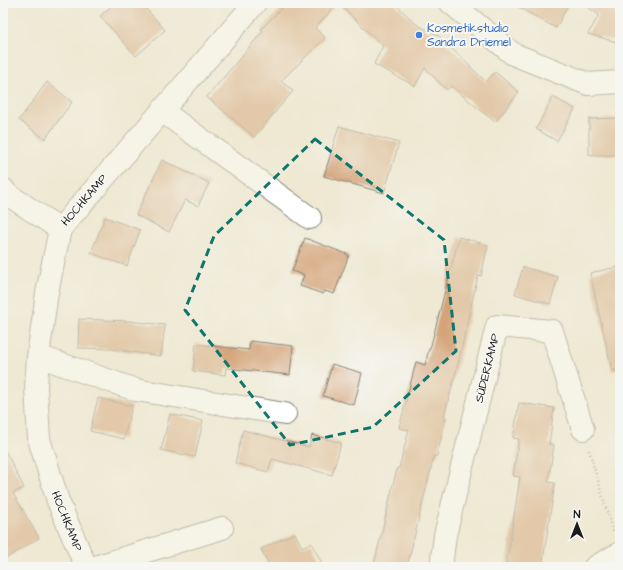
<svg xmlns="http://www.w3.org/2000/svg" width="623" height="570" font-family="'Architects Daughter',sans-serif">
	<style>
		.building { fill: #d4a377 }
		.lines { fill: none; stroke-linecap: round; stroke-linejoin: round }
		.minor-casing { stroke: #868278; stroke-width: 24 }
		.path { stroke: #868278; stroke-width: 2.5; stroke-dasharray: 1 3; stroke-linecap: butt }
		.minor { stroke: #fff; stroke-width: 22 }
		.marked { fill: none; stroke: #0f766e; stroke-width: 3; stroke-dasharray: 8 5; stroke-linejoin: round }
		.shop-dot { fill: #3f7fe0; stroke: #f6f6f2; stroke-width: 1.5 }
		.labels { text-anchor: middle; stroke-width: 4; stroke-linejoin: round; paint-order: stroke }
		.shop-label { font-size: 12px; fill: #366cbe; stroke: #f6f6f2; text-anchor: start }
		.street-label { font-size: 12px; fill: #1c1c1c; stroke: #f6f6f2 }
	</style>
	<rect width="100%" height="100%" fill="#f6f6f2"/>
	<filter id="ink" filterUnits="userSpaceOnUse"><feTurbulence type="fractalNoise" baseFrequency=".025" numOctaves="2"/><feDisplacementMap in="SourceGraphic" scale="8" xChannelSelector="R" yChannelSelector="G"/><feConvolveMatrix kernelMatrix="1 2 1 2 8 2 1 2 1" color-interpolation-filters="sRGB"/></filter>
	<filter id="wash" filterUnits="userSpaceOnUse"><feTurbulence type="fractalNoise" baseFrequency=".012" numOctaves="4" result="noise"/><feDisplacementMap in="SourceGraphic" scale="16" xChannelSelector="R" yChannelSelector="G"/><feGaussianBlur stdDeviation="0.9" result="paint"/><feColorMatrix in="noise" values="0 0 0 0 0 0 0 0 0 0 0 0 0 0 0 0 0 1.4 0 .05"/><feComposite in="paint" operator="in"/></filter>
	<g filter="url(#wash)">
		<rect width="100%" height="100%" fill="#efe9d3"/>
		<g id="blocks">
			<path class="building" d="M115,3h26l24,27 -29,26 -36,-40z
				M287,3h107l22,21 24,13 46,45 9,-10 24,20 -24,30 -44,-36 -4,4 -22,-22 -10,18 -41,-22 9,-18 -45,-43 -23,25 10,10 -44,43 12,10 -39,46 -47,-40 56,-66 -2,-2z
				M511,3h58l-13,25z
				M582,3h38v40l-32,-9 11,-19z
				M47,82l25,20 -27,37 -26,-19z
				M553,97l22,12 -18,32 -21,-12z
				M620,118v37h-31v-36z
				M339,126l60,17 -15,50 -60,-17z
				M162,160l47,23 -11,23 -13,-6 -16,32 -33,-17z
				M105,217l35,13 -13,36 -36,-13z
				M459,237l29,8 -7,31 -3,-1 -20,89 -14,52 2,1 -9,39h-3l-27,111h-23l-10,-2 23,-97h2l10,-38 -10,-2 5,-19 12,-47 9,3 4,-16h1z
				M305,238l44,17 -15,39 -9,-3 -2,3 -23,-8 4,-11 -12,-4z
				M523,267l35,10 -8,27 -35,-10z
				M617,267l3,12v91l-8,1 -22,-98z
				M79,319l49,2 37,4 -4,31 -51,-7 -32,-1z
				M250,341l43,5 -3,29 -64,-7 -1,7 -32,-4 3,-27 53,6z
				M332,364l30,9 -8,32 -31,-9z
				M98,398l34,8 -8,33 -34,-8z
				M519,403l35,5 -5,36 5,1 -6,37 7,1 -13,84h-36l14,-90 -7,-1 6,-37 -6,-1z
				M170,414l33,7 -8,36 -34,-7z
				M243,430l66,17 3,-12 29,8 -9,32 -60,-16 -4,13 -33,-9z
				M3,446l21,42 -11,5 26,45 -36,22z
				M295,533l7,14 9,-4 13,24h-54l-9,-18z"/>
		</g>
	</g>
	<g filter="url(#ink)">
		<use href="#blocks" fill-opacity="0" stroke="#868278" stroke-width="1"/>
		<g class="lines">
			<g class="minor-casing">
				<path id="minor" d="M451,3l62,51 75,30 32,-2
					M162,111l148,107
					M3,189l4,5 53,35
					M38,356l98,34 149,24
					M86,567l-28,-66 -19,-62 -3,-51 2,-32 9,-63 13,-64 195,-226
					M95,567l127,-39
					M441,567l4,-32 52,-209 55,5 31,98
					M595,567l25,-14"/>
			</g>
			<path class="path" d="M589,450l24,82"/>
			<use href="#minor" class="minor"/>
		</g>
	</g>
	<path d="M0 0H623V570H0ZM315,139l129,101 12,111 -83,76 -83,18 -105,-135 29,-74z" fill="#efe9d3" fill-opacity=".55" fill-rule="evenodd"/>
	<path class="marked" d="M315,139l129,101 12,111 -83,76 -83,18 -105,-135 29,-74z"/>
	<circle class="shop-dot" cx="419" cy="35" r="4"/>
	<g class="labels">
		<g class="shop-label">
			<text x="427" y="32">Kosmetikstudio<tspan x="427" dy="14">Sandra Driemel</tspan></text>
		</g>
		<g class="street-label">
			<text transform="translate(84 200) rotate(-49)" y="4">HOCHKAMP</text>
			<text transform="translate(487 368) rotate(-76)" y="4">SÜDERKAMP</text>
			<text transform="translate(67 521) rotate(68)" y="4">HOCHKAMP</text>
		</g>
	</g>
	<rect width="623" height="570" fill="none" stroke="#f6f6f2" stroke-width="16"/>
	<g transform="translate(577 524)" stroke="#f6f6f2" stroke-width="3" paint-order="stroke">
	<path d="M0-3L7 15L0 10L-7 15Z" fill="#1c1c1c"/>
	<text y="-6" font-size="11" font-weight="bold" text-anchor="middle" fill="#1c1c1c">N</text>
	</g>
</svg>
